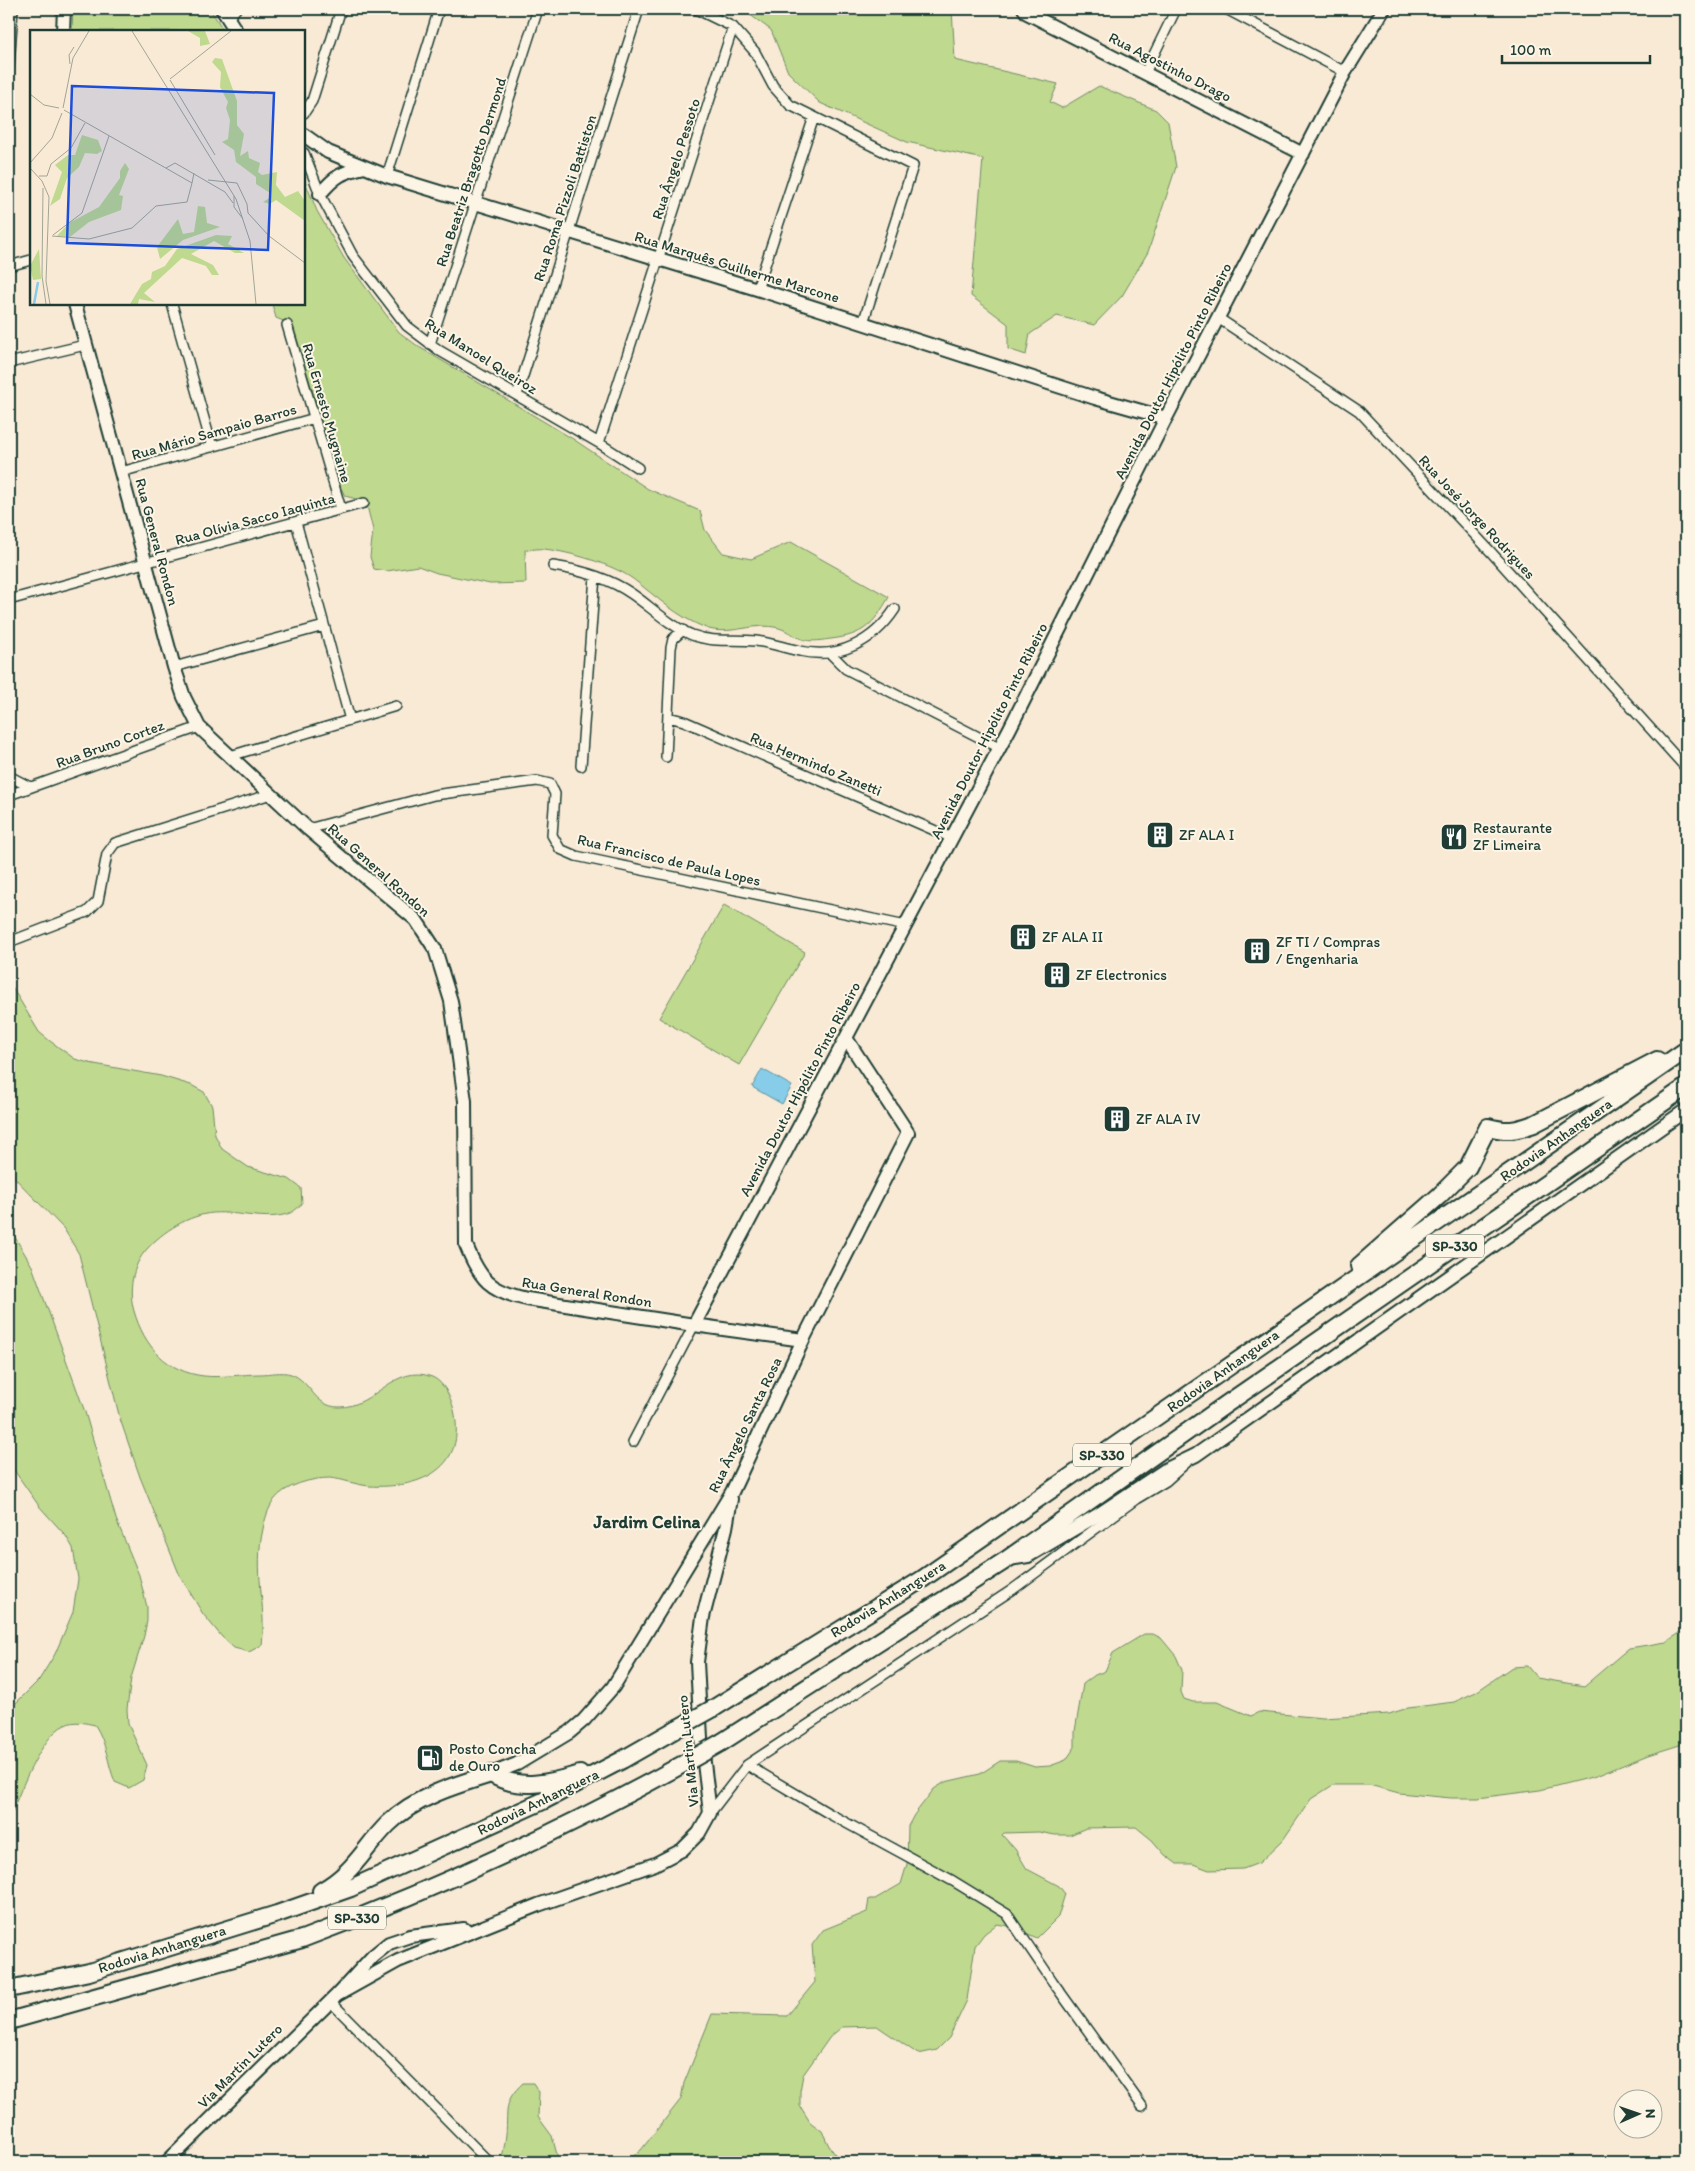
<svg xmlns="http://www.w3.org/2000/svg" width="1695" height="2171" font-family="Itim,sans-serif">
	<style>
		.green { fill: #bfd98f; stroke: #6f8b62 }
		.water { fill: #87cce8; stroke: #5d93a0 }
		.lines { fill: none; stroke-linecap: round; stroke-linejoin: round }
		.street-casing { stroke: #1f3d34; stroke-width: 12 }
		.secondary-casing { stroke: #1f3d34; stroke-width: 16 }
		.highway-casing { stroke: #1f3d34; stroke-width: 20 }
		.street { stroke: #fcf5e5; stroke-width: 9 }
		.secondary { stroke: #fcf5e5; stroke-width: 12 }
		.highway { stroke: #fcf5e5; stroke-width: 16 }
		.highway-bridge-casing { stroke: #1f3d34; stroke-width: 20; stroke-linecap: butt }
		.highway-bridge { stroke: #fcf5e5; stroke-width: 16 }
		.labels { text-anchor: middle; stroke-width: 4; stroke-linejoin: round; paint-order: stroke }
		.shield { fill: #fcf5e5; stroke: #617469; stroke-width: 1 }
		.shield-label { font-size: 14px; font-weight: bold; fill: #1f3d34 }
		.street-label { font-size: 15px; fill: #1f3d34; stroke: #fcf5e5 }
		.poi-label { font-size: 15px; fill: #1f3d34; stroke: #fcf5e5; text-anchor: start }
		.quarter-label { font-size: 18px; font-weight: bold; fill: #1f3d34; stroke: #fcf5e5 }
		.inset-river { fill: none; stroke: #87cce8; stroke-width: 2.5 }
		.inset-road { fill: none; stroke: #a2a595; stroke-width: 1 }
		.view { fill: #1d4ed8; fill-opacity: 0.15; stroke: #1d4ed8; stroke-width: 2.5 }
		.inset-edge { fill: none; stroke: #1f3d34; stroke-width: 2.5 }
	</style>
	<rect width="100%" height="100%" fill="#f9ead6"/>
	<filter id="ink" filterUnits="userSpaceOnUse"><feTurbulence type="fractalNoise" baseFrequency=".02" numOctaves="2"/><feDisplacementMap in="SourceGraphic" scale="10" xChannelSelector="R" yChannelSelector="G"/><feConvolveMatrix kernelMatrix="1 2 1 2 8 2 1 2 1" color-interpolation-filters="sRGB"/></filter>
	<g filter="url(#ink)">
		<path class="green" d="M73,9h137l14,22h-150l-2,-1z
			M742,9h210l3,51 103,24 -8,18 12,6 37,-22 57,24 12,12 8,45 -28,85 -26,44 -28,29 -37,-9 -27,18 -4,21 -18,-6v-25l-37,-28 12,-137 -76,-17 -87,-39 -32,-31 -17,-42z
			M304,179l13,32 27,47 55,74 20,15 154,92 75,50 52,22 5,19 18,23 28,6 40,-17 98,55c-16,28 -25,38 -58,42 -9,1 -16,3 -26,1 -11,-3 -20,-12 -31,-13 -22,-4 -47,9 -68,1 -29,-11 -49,-31 -73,-49 -21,-15 -63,-27 -89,-30 -6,-1 -13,1 -19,1l1,33 -36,1 -53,-11 -19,-7 -31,5 -13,-2 -4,-12 3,-27 -8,-32 -9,1 -11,-3 -4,-8 -48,-163 -17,-7 -4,-14h32z
			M724,905l81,47 -66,113 -80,-47z
			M9,982l30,50 11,9 25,18 14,4 72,13 30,9 13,7 8,14 3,29 7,14 26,18 41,12 12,9 1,16c-4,3 -8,8 -12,9 -23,9 -53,-2 -77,0 -24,2 -50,18 -66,36 -15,16 -19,42 -13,62 10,35 33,61 70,65 18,2 38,-2 56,-2 9,0 22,-3 31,0 20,7 23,33 48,33 35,1 56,-45 93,-30 13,5 21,25 23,38 10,56 -38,74 -86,71 -13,-1 -26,-7 -39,-8 -18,0 -45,7 -56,22 -6,9 -9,19 -11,29 -10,43 4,75 -1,116l-13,7 -15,-4 -12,-11 -19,-23 -23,-38 -40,-99 -20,-58 -41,-165 -15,-25 -55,-57z
			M9,1227l23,39 53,146 31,107 23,56 8,32v14l-3,15 -13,42 -4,31 1,15 19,41 -4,15 -14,8 -14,-6c-8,-20 -8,-38 -20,-57 -10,-2 -20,-5 -30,0 -24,10 -47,71 -56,95v-110l30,-30 16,-26 18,-42 5,-33 -5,-31 -7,-12 -27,-30 -30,-43z
			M1686,1629v114l-38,12 -52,21 -56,14 -62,8h-27l-52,-5 -30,-8h-36l-22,14 -28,41 -24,23 -16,6 -34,1 -16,-6h-16l-12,-9 -13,-15 -16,-13 -50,1 -16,7h-15l-16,-3 -35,1 -2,2 13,14 12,20 32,17 6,8 -7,23 -21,21 -24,-11 -16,-3 -13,10 -9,12 -8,54 -18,38 -12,12 -19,4 -41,-28 -35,1 -12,10 -27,38 -3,16v15l10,16 12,9 7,15 12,16h-215l15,-12 40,-51 3,-16 28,-69 75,2 28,-34 -3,-37 11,-15 44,-18 2,-13h6l26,-15 6,-20 1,-38 6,-11 20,-26 11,-7 35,-8 20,-13h16l19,6 15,-1 16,-6 9,-13v-16l8,-47 12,-9 10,-4 8,-18 31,-19h9l8,4 15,18 6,14 -1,22 3,7 9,3h24l34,14 8,-4 64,6 66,-4 19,-6 46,-6 22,-10 36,-25 15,-1 10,12 47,8 45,-38 37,-6z
			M523,2083h10l6,9 -1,25 14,19 7,26h-58c2,-9 4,-18 5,-28 2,-24 -3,-33 17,-51z"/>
		<path class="water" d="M762,1069l30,17 -10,18 -30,-17z"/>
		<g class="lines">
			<g class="street-casing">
				<path id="street" d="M696,9l37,18 22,25 18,34 17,19 123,61 -50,157
					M1226,9l119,63
					M228,18l8,-9
					M9,66l4,-57
					M1145,73l31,-64
					M304,113l8,-12 29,-92
					M304,153l16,41 33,62 54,70 33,25 159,92 39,25
					M387,176l52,-167
					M9,266l22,-6
					M757,289l57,-172
					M172,304l40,143
					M1218,318l141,93 131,140 196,217
					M287,325l54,184
					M430,344l108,-335
					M9,363l76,-18
					M517,395l122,-386
					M599,443l134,-416
					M121,472l194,-54
					M296,522l54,198
					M553,566c27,4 56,12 79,28 19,13 38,32 60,41 21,8 42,4 64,6 15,2 29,7 44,10 39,9 74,-10 95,-42
					M9,600l355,-97
					M830,653l16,16 154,79
					M174,667l150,-41
					M668,717l16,4 268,117
					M230,756l166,-50
					M666,757l5,-109 2,-9 10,-9
					M581,766l14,-190
					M9,776l21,11
					M9,795l190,-68
					M308,829l126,-34 103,-14 13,3 5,10 -3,41 8,14 16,7 330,70
					M9,942l78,-30 11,-11 9,-47 8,-11 156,-49
					M633,1442l61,-117
					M747,1765l81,48 125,68 54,33 46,68 89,124
					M710,1813l37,-48 265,-175 124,-91 30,-18 20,-18
					M330,2001l159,161"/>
			</g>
			<g class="secondary-casing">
				<path id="secondary" d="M222,9l14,22
					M1024,9l3,4 276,141
					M63,31l1,-22
					M304,135l24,17 59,24 370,113 338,109 71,20
					M320,194c15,-18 22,-22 45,-27
					M75,304l99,363 10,30 15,30 109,102 108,91 19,29 16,52 14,100 1,144c14,35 24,46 61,54l167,26 109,15
					M694,1325l316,-597 156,-310 179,-346 39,-63
					M1009,1559l19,-3 68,-40 69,-46 31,-15 490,-345
					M491,1774l26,-10 53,-32 14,-12 29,-33 119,-195 71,-152 105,-207 -62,-95
					M337,1995l61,-34 140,-56 117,-41 27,-14 17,-17 11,-20 -9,-75 -4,-76 6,-45 23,-89 5,-29
					M167,2162l170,-167 36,-39 16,-13 21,-7 54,-7"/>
			</g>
			<g class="highway-casing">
				<path id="highway" d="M1359,1266l80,-70 29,-29 20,-40c20,5 26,4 46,-3l123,-64
					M714,1708l207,-128 765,-530
					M722,1742l284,-182 219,-155 461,-318
					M321,1891c32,-17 43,-43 67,-67 27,-27 67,-39 103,-50 27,17 60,9 89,0
					M9,1989l80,-17 188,-58 74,-26 192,-87 79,-41 56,-32
					M9,2021l293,-82c132,-49 260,-108 383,-176"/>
			</g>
			<use href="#street" class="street"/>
			<use href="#secondary" class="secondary"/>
			<use href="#highway" class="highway"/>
			<g class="highway-bridge-casing">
				<path id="highway-bridge" d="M678,1728l36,-20
					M685,1763l37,-21"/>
			</g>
			<use href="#highway-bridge" class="highway-bridge"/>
		</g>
	</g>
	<defs>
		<g id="building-square" transform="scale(1.4375)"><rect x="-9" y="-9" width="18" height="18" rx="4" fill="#1f3d34" stroke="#fcf5e5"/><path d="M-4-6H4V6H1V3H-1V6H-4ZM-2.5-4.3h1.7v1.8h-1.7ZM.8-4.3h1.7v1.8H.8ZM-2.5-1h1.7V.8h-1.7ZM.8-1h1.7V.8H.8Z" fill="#fff"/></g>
		<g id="restaurant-square" transform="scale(1.4375)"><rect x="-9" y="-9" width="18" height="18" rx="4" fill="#1f3d34" stroke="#fcf5e5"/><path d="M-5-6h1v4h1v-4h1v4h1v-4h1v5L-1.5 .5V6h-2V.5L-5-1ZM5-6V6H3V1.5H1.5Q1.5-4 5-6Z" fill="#fff"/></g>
		<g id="fuel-square" transform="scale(1.4375)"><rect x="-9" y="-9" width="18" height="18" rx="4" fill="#1f3d34" stroke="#fcf5e5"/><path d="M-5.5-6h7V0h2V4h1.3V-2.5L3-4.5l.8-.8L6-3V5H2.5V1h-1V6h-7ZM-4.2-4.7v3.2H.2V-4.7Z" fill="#fff"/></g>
	</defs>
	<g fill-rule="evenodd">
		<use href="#building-square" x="1160" y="835"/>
		<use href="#restaurant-square" x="1454" y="837"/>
		<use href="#building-square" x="1023" y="937"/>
		<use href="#building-square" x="1257" y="951"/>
		<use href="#building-square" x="1057" y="975"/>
		<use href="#building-square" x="1117" y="1119"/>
		<use href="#fuel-square" x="430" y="1758"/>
	</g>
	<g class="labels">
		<g class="shield">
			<rect x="1426" y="1234.5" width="58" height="23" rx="4"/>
			<rect x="1073" y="1443.5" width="58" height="23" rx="4"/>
			<rect x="328" y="1906.5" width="58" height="23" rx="4"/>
		</g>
		<g class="shield-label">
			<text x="1455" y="1251">SP-330</text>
			<text x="1102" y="1460">SP-330</text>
			<text x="357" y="1923">SP-330</text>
		</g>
		<g class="street-label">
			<text transform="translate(1170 67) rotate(27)" y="5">Rua Agostinho Drago</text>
			<text transform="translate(676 159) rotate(-72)" y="5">Rua Ângelo Pessoto</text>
			<text transform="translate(471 172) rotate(-72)" y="5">Rua Beatriz Bragotto Dermond</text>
			<text transform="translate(565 198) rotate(-72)" y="5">Rua Roma Pizzoli Battiston</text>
			<text transform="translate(737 267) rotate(17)" y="5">Rua Marquês Guilherme Marcone</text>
			<text transform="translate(481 356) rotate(32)" y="5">Rua Manoel Queiroz</text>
			<text transform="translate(1173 371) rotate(-63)" y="5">Avenida Doutor Hipólito Pinto Ribeiro</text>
			<text transform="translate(327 413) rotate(74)" y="5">Rua Ernesto Mugnaine</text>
			<text transform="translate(214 432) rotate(-16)" y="5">Rua Mário Sampaio Barros</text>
			<text transform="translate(1477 517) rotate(47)" y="5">Rua José Jorge Rodrigues</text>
			<text transform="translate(255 519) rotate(-15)" y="5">Rua Olívia Sacco Iaquinta</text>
			<text transform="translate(157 542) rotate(75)" y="5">Rua General Rondon</text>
			<text transform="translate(989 731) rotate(-63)" y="5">Avenida Doutor Hipólito Pinto Ribeiro</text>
			<text transform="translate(110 744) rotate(-20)" y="5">Rua Bruno Cortez</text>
			<text transform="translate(816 764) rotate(23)" y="5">Rua Hermindo Zanetti</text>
			<text transform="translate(669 860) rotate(13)" y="5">Rua Francisco de Paula Lopes</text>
			<text transform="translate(379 870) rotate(42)" y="5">Rua General Rondon</text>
			<text transform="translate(800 1089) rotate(-62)" y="5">Avenida Doutor Hipólito Pinto Ribeiro</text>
			<text transform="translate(1556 1140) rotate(-35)" y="5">Rodovia Anhanguera</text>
			<text transform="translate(587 1292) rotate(9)" y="5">Rua General Rondon</text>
			<text transform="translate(1223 1371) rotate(-35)" y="5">Rodovia Anhanguera</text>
			<text transform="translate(745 1425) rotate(-64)" y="5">Rua Ângelo Santa Rosa</text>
			<text transform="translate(888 1599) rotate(-32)" y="5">Rodovia Anhanguera</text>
			<text transform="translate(688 1751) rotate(-96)" y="5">Via Martin Lutero</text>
			<text transform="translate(538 1802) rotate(-26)" y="5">Rodovia Anhanguera</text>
			<text transform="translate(162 1949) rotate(-17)" y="5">Rodovia Anhanguera</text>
			<text transform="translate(240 2066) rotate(-45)" y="5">Via Martin Lutero</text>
		</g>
		<g class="poi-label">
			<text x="1473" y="833">Restaurante<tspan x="1473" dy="17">ZF Limeira</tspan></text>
			<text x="1179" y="840">ZF ALA I</text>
			<text x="1042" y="942">ZF ALA II</text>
			<text x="1276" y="947">ZF TI / Compras<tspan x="1276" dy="17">/ Engenharia</tspan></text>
			<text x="1076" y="980">ZF Electronics</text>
			<text x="1136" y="1124">ZF ALA IV</text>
			<text x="449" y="1754">Posto Concha<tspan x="449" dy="17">de Ouro</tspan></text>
		</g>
		<g class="quarter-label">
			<text x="647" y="1528">Jardim Celina</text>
		</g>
	</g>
	<g transform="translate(30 30)">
		<rect width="275" height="275" fill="#f9ead6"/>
		<path d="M158,1h17l5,13 -10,2v-8zM185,28l7,1 15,42v24l7,9 -4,22 8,-5 1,7 11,5 -2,9 4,3 15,-3 -1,13 9,12 13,-6 7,10v20l-29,-21 -6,4 -7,-2 8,-5 -1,-4 -14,-9v-7l-20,-15 -2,-12 -12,-8 6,-3 2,-19 -4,-12 2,-6 -8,-15 1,-15 -9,-10zM52,105l16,5 4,11 -5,3 -12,-1 -6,14 -12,11 -7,21 -10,7 12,-34 -7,-7 13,-10h7zM95,133l4,6 -10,26 4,1 -2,14 -32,12 -19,15 -13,-1 12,-13 30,-16 21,-29v-7zM168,176l7,1 2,16 13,4 -37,13 -23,19 -3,-12 21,-28 5,15 11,-2zM186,205l16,1 -4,8 16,9h-9l-21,-12 -23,13 22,11 6,10h-7l-6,-9 -24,-8 -38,35 11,9 -16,-3 -1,5h-8l12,-20 9,-5 1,-7 13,-6 12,-17zM9,219l2,30 -8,1 -3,-14z" fill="#bfd98f"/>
		<path class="inset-river" d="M4,274l4,-22"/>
		<path class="inset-road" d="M102,1l104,168 14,42 6,63M40,34l-1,-9 5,-8M140,49l61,-48M140,50l45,75M0,64l14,11 15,3M33,78l10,-50 16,-27M34,80l128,73 2,-10M0,133l22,-25 10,-25M0,138l12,13 7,16 -3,84 4,23M136,138l9,-5 50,29 8,11M9,146h8l4,-12 20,-16 14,-25M178,150l29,3 10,21M13,158l-1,88 4,28M204,166v11l9,12M217,174l1,9 21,23 36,27M23,205l29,-22 27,-77M22,206l37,3 43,-11 24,-22 31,-4 5,-19"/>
		<path class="view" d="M42,56l202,7 -6,157 -201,-7z"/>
		<rect width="275" height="275" class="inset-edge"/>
	</g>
	<rect width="1695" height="2171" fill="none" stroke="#fcf5e5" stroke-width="30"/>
	<rect x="15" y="15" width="1665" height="2141" fill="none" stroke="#1f3d34" stroke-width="2" filter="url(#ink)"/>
	<g transform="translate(1638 2114) rotate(88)"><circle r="24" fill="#fcf5e5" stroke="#a4ab9e"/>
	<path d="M0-4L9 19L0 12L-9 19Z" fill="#1f3d34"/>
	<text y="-8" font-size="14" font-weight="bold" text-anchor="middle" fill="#1f3d34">N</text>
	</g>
	<path d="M1502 55v8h148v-8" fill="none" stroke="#1f3d34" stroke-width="2.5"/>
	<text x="1510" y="55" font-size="15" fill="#1f3d34" stroke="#fcf5e5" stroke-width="4" paint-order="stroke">100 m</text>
</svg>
